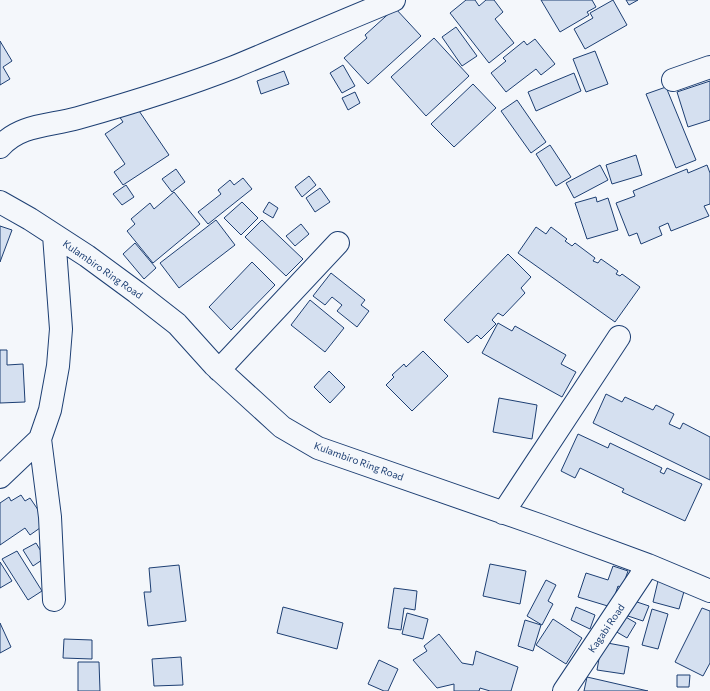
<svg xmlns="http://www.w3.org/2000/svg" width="710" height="691" font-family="Commissioner,sans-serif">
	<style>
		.building { fill: #d5e0f0; stroke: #1d3f73 }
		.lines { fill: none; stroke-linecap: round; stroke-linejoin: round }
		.minor-casing { stroke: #1d3f73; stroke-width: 24 }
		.minor { stroke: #f4f7fb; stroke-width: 22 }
		.labels { text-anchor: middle; stroke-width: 3; stroke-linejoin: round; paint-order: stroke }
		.street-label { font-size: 10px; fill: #1d3f73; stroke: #f4f7fb }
	</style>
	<rect width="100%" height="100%" fill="#f4f7fb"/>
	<path class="building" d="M466,0h9l4,6 7,-6h8l9,12 -8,7 19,24 -25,20 -39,-50z
		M541,0h51l4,7 -9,5 2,3 -29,17z
		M613,0l14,25 -42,24 -11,-20 19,-11 -3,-5z
		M626,0h12l-9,5z
		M395,8l26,28 -53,48 -24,-26 23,-20 -2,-3z
		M456,27l21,29 -15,10 -20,-29z
		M434,38l35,38 -43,40 -35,-39z
		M535,39l20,25 -14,11 -5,-6 -30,23 -15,-19 15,-12 -3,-3 21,-17 3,4z
		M0,41l12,20 -9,6 7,12 -10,6z
		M595,51l13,33 -22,8 -13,-33z
		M343,65l12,21 -13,7 -12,-20z
		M284,71l5,13 -28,10 -4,-13z
		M574,73l7,18 -45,20 -8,-19z
		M710,81v39l-22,7 -11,-35z
		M473,84l23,24 -42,39 -23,-23z
		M666,87l30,73 -20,8 -30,-74z
		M355,92l5,11 -12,7 -6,-12z
		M517,100l29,42 -15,11 -30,-42z
		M135,105l34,50 -46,30 -9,-13 11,-8 -20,-30 18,-12 -4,-6z
		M550,145l21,32 -15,9 -20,-32z
		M636,155l6,20 -30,9 -6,-19z
		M600,165l8,15 -34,18 -8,-15z
		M707,165l3,8v31l-6,2 5,10 -38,15 -3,-8 -9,4 3,8 -21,9 -4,-11 -8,3 -13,-33 19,-7 -2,-5 54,-22 1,4z
		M176,169l9,13 -13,10 -10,-13z
		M309,176l7,9 -14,12 -7,-10z
		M243,178l9,11 -44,35 -10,-12 23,-18 -3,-4 12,-10 4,5z
		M126,185l8,12 -12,8 -9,-11z
		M320,188l10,14 -15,10 -9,-14z
		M174,192l26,32 -47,39 -26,-32 8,-7 -4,-5 19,-16 4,6z
		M596,197l1,5 11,-4 10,32 -31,9 -12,-36z
		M242,202l16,16 -17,17 -17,-17z
		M269,202l9,6 -5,10 -10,-6z
		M216,220l19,25 -56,43 -19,-25z
		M262,220l41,39 -17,17 -41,-39z
		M301,224l8,10 -14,12 -9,-10z
		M0,226l12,4 -12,32z
		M536,227l10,7 5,-7 16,12 -2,2 7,5 3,-3 20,15 -2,3 5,2 3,-4 17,12 -2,3 4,2 2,-2 18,13 -25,35 -97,-69z
		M135,243l21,25 -12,11 -21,-25z
		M508,254l23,23 -10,11 4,5 -22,23 -5,-3 -6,7 4,4 -15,15 -4,-4 -9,8 -24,-23z
		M252,262l23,23 -44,45 -22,-23z
		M331,273l34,27 -4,5 8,6 -12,16 -20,-16 5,-6 -10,-8 -7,8 -12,-9z
		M310,300l34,28 -19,24 -34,-27z
		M498,323l14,8 3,-5 51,29 -5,9 15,8 -14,25 -80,-44z
		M0,350h7v15l16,-1 2,38 -25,1z
		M423,351l25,25 -36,35 -26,-26 8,-8 -2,-2 12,-11 2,3z
		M329,371l16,16 -15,16 -16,-16z
		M606,394l16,8 3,-5 28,13 3,-5 18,9 -5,10 11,5 3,-6 27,14v43l-117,-57z
		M499,398l38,7 -5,34 -39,-7z
		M578,434l30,14 2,-5 52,25 -2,4 4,2 3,-6 35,16 -17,37 -63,-29 2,-3 -44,-21 -5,10 -14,-7z
		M21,495l4,6 5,-3 17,25 -17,12 -5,-7 -25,17v-42l9,-6 2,4z
		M36,543l9,15 -12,8 -10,-16z
		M17,551l25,40 -14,9 -26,-41z
		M0,562l12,19 -12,7z
		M490,564l36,7 -6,33 -37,-8z
		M179,565l7,56 -38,5 -4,-34h7l-2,-24z
		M613,566l15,5 -6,17 -4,-2 -7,21 -33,-10 8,-24 22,7z
		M546,580l10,5 -8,16 5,3 -11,21 -15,-9z
		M658,581l27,7 -6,21 -26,-7z
		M394,588l23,3 -2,19 -11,-2 -3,22 -13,-2z
		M634,601l15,5 -6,15 -15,-5z
		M283,607l60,16 -6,26 -60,-16z
		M576,607l19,8 -5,14 -19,-9z
		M702,608l8,3v52l-7,13 -28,-14z
		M652,609l16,5 -10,35 -16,-4z
		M407,613l21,6 -5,20 -21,-5z
		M624,616l12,7 -9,15 -12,-7z
		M553,619l29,19 -16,26 -30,-19z
		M525,620l16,5 -8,26 -15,-5z
		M0,623l11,24 -11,6z
		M439,634l23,29 11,2 3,-14 42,16 -7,24h-21l-10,-3 -1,3h-25v-7l-17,4 -24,-28 14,-9 -3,-5z
		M64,639l28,1v19l-29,-1z
		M602,642l27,5 -5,27 -27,-4z
		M181,657l2,28 -29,1 -2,-27z
		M379,660l19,9 -10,22h-4l-16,-7z
		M78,662h21l1,29h-22z
		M677,675h13l-1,12h-12z
		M587,677l61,14h-64z"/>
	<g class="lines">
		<g class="minor-casing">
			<path id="minor" d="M673,80l37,-13
				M0,147c20,-23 50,-21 78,-29 53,-15 105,-31 156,-51 53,-22 106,-45 160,-67
				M0,202l30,17 57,37 49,36 41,32 37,41 68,62 36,21 224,78 106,39 62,26
				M219,370l119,-127
				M40,439l10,78 4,83
				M0,477l40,-38 10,-29 8,-44 3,-37 -7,-94
				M503,513l116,-176
				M564,691l84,-126"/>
		</g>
		<use href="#minor" class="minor"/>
	</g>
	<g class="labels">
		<g class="street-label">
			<text transform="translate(103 269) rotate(35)" y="4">Kulambiro Ring Road</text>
			<text transform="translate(359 461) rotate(20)" y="4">Kulambiro Ring Road</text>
			<text transform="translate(606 628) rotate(-56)" y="4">Kagabi Road</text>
		</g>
	</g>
</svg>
